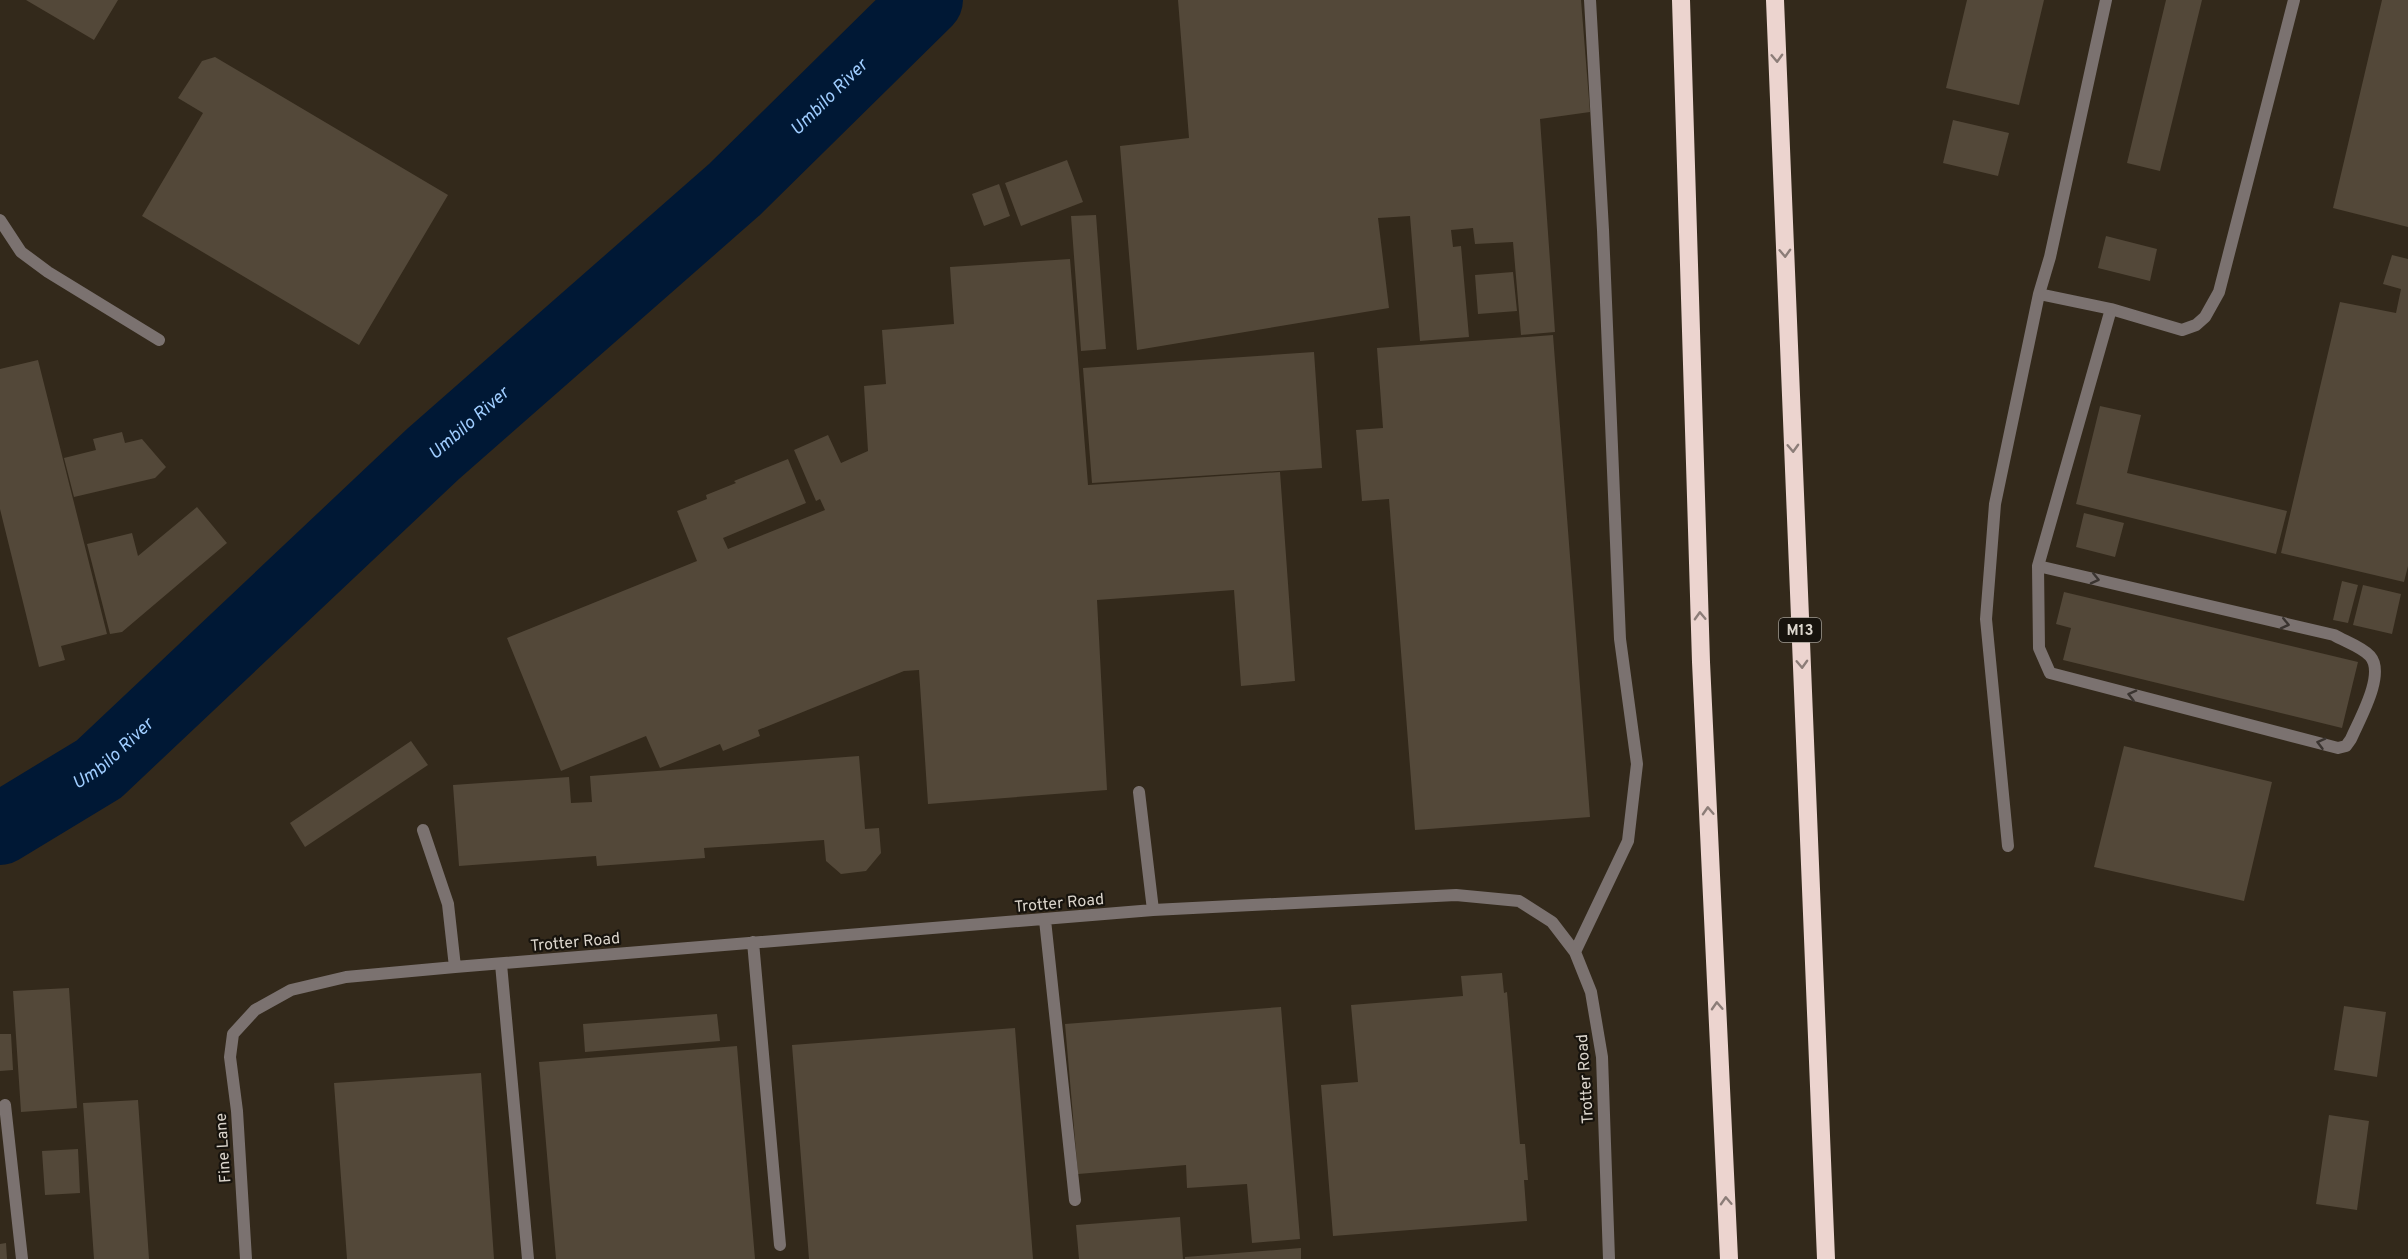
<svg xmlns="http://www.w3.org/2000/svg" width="2408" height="1259" font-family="Overpass,sans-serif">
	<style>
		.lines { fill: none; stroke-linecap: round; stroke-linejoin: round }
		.river { stroke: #001835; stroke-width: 72 }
		.building { fill: #534839 }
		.lane { stroke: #7b7270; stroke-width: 12 }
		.street { stroke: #7b7270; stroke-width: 12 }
		.highway { stroke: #ecd4cf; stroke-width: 18 }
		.oneway { stroke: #8c7d78 }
		.oneway2 { stroke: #3a3430 }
		.labels { text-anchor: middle; stroke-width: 4.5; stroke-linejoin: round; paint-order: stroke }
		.shield { fill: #17130d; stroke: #a09b93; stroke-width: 1.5 }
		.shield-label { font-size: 15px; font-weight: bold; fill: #dbd5cc }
		.street-label { font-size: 16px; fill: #dbd5cc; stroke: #17130d }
		.water-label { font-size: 18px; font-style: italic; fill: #9fcdff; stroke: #17130d }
	</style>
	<rect width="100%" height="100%" fill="#33291b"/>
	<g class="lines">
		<path class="river" id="s1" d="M0,829l99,-60 334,-315 302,-265 192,-189"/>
	</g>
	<path class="building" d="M26,0h92l-24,40z
		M1178,0h403l9,112 -50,7 15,213 -34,3 -8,-93 -38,2 -2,-16 -22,2 2,17 8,-1 8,91 -49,4 -10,-125 -32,2 11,90 -252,42 -17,-204 69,-8z
		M1967,0h77l-25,105 -73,-17z
		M2166,0h36l-42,171 -33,-8z
		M2382,0h26v227l-75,-19z
		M215,57l233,138 -89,150 -217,-129 61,-103 -25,-15 24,-37z
		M1953,120l56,13 -11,43 -55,-13z
		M1067,160l16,42 -62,24 -16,-43z
		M999,184l11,32 -26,10 -12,-32z
		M1096,215l10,134 -25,2 -10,-135z
		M2106,236l51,13 -7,32 -52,-13z
		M2392,255l16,4v307l-4,16 -123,-29 59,-251 56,11 5,-24 -18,-5z
		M1070,259l18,226 192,-13 15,209 -54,5 -7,-96 -137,10 10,190 -179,14 -9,-134 -15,1 -146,59 2,6 -37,15 -3,-7 -60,24 -14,-32 -85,35 -54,-133 190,-77 -20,-50 30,-12 -1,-4 30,-12 -2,-2 54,-22 18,44 -83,35 5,11 97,-39 -5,-11 -4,2 -22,-51 34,-15 13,28 27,-12 -4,-65 22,-2 -4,-54 72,-6 -4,-57z
		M1513,272l4,39 -39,3 -3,-39z
		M1553,335l37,482 -175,13 -26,-331 -27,2 -6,-71 27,-2 -6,-80z
		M1314,352l8,116 -230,15 -9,-115z
		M38,360l69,274 -46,12 4,14 -26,7 -39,-158v-140z
		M2100,406l41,9 -14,58 160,38 -11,43 -200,-50z
		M122,432l3,11 17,-4 24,28 -11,11 -81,19 -10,-39 32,-8 -3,-11z
		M197,507l30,36 -105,89 -12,2 -23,-90 45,-11 6,23z
		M2084,513l40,10 -9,34 -39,-10z
		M2342,581l16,4 -10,38 -15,-3z
		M2363,585l38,9 -9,40 -39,-9z
		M2064,592l294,70 -16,66 -279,-68 8,-32 -15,-4z
		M411,741l17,24 -123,82 -15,-24z
		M2124,746l148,36 -28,119 -150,-34z
		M859,756l6,73 14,-1 2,25 -15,18 -25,3 -15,-13 -2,-21 -120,8 1,10 -108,8 -1,-10 -137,10 -6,-81 116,-8 2,26 21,-1 -2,-26z
		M1502,973l2,20 3,-1 13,152h5l3,36h-4l3,41 -194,15 -12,-151 37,-3 -7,-77 112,-9 -2,-20z
		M69,988l8,120 -56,4 -8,-121z
		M2344,1006l42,6 -9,65 -43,-7z
		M1281,1007l19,232 -48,4 -5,-59 -60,4 -1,-23 -108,9 -13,-150z
		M717,1014l3,27 -135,11 -2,-28z
		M1015,1028l18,231h-224l-17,-214z
		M0,1034h11l2,36 -13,1z
		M737,1046l18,213h-199l-17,-197z
		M481,1073l13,186h-147l-13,-176z
		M138,1100l11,159h-55l-11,-156z
		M2329,1115l40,6 -12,89 -41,-6z
		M78,1149l2,44 -35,2 -3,-44z
		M1180,1217l3,42h-104l-3,-34z
		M6,1243l1,16h-7v-15z
		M1301,1248v11h-116v-2z"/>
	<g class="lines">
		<path class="lane" d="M0,220l21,32 27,20 111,68
			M2111,309l71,21 14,-5 9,-8 14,-25 75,-292
			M2038,566l296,69c10,6 28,12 36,21 16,18 -11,64 -19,83l-5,7 -8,2 -288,-75 -11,-25 -1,-82 73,-257 -72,-15
			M1139,792l14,118
			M423,830l25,74 7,63
			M2008,846l-22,-227 9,-115 44,-210 11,-37 56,-257
			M1045,920l30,280
			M753,942l27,303
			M1575,952l53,-111 9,-77 -17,-125 -17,-409 -13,-230
			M501,964l27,295
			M246,1259l-9,-148 -7,-54 3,-23 22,-24 36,-20 55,-13 109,-10 698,-57 303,-15 63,6 33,21 23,30 16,40 11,65 7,202"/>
		<path class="street" d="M5,1105l17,154"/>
		<path class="highway" d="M1681,0l20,662 28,597
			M1775,0l51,1259"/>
	</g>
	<defs><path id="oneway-chevron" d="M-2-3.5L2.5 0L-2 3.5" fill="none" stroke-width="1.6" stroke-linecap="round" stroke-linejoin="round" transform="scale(1.5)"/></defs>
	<g class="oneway">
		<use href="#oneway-chevron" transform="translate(1777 58) rotate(88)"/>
		<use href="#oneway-chevron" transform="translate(1785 253) rotate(88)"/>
		<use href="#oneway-chevron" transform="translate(1793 448) rotate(88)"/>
		<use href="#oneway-chevron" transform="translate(1700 616) rotate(-92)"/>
		<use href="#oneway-chevron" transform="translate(1802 664) rotate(88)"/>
		<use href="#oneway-chevron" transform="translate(1708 811) rotate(-93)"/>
		<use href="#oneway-chevron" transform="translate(1717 1006) rotate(-93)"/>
		<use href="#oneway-chevron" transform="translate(1726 1201) rotate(-93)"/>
	</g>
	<g class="oneway2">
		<use href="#oneway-chevron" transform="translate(2095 579) rotate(13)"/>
		<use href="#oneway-chevron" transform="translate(2285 624) rotate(13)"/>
		<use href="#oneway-chevron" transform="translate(2132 695) rotate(-166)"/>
		<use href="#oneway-chevron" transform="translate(2321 743) rotate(-165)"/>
	</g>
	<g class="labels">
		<rect class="shield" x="1779" y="618" width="42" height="24" rx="4.5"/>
		<g class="shield-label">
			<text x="1800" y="635">M13</text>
		</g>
		<g class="street-label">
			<text transform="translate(1059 902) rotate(-5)" y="6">Trotter Road</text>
			<text transform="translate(575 941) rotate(-5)" y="6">Trotter Road</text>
			<text transform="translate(1584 1079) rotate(-94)" y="6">Trotter Road</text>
			<text transform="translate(222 1148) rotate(-94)" y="6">Fine Lane</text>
		</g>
		<g class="water-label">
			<text dy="6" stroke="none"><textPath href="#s1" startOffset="1108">Umbilo River</textPath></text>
			<text dy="6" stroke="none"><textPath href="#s1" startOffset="622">Umbilo River</textPath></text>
			<text dy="6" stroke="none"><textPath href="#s1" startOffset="136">Umbilo River</textPath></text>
		</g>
	</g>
</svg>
